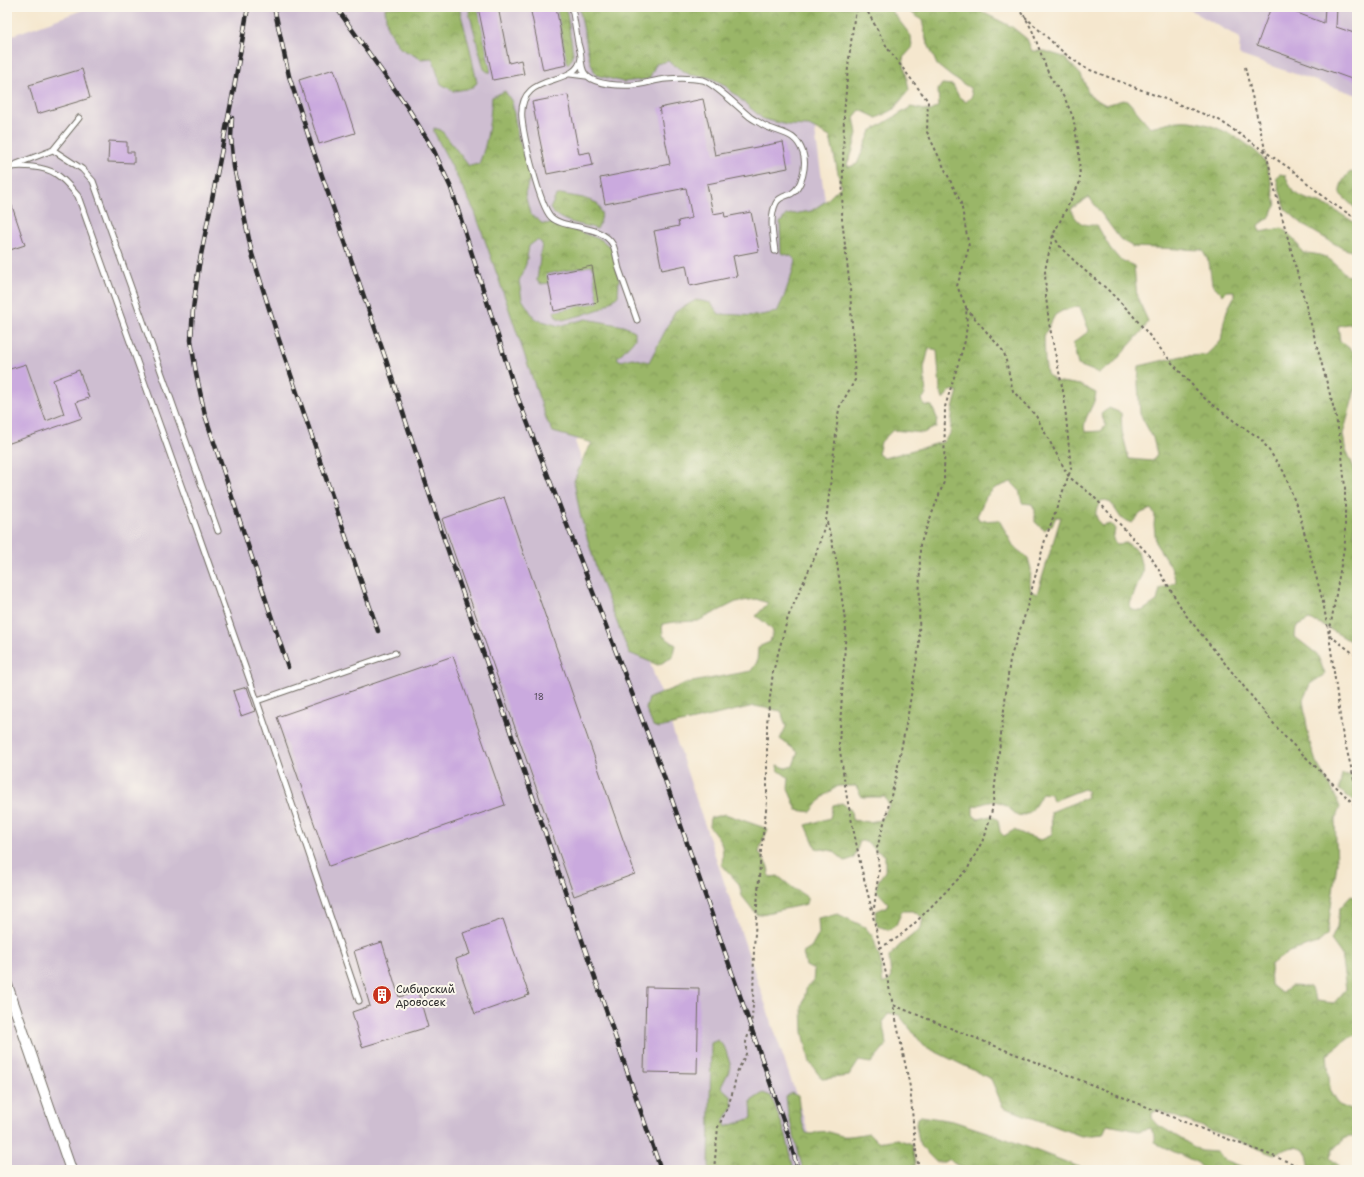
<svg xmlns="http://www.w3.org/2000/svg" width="1364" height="1177" font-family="'Shantell Sans',sans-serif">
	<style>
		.industrial { fill: #cebed1 }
		.forest { fill: url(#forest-crowns); stroke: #62704a; fill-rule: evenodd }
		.building { fill: #caaade }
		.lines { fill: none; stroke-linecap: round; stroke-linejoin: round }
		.lane-casing { stroke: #726d64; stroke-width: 7 }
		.street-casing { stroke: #726d64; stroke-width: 12 }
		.path { stroke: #726d64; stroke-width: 2; stroke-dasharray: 3 3; stroke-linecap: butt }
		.lane { stroke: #fff; stroke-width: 5 }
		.street { stroke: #fff; stroke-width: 10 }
		.rail-casing { stroke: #2b2b2b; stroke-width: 4.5 }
		.rail { stroke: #fbf7ec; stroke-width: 3; stroke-dasharray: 9; stroke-linecap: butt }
		.labels { text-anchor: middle; stroke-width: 4; stroke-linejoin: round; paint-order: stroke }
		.number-label { font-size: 9px; fill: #534b58 }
		.poi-label { font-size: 11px; fill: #2b2b2b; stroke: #fbf7ec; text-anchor: start }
	</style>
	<defs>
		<pattern id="forest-crowns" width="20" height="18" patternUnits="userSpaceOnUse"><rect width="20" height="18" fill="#9ab668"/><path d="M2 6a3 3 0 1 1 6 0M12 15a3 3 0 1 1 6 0" fill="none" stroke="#7e9456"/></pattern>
	</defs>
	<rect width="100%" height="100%" fill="#fbf7ec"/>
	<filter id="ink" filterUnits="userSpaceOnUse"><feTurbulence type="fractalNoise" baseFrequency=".025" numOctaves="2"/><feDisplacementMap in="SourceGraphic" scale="8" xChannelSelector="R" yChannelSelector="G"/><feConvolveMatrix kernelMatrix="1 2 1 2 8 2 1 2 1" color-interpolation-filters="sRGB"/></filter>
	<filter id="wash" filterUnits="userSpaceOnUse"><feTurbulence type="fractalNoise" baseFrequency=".012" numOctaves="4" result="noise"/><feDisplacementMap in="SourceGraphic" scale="16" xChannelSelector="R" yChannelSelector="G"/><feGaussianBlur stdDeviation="0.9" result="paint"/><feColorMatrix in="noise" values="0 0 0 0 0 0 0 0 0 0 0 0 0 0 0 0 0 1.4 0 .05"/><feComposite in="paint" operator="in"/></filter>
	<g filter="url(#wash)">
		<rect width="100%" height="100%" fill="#f5e7ce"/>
		<path class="industrial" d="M91,7h706l54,372 -276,62 236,698 -5,31h-799v-1133z
			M1185,7h172v88l-118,-40 1,-17z"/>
		<path class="forest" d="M393,7h66l11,42 7,34 -5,5 -18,3 -13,-7 -9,-26 -11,1 -21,-11 -13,-21 -2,-19z
			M470,7h8l13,65h-3l-4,-3 -15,-57z
			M556,7h10l7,46 -1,6 -5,6z
			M579,7h312v3l20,26 1,12 -9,10 6,32 -16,20 -16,8 -17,-8 -6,7 3,17 -5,19 -5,11 2,3 8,-3 14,-33 40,-24 19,4 9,-5 -1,-16 4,-6 11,1 6,12 7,5 6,-6 -2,-8 -18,-11 -15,-12 -11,-26 -4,-19 -16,-11 -1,-2h67l40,20 15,12 5,12h12l20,6 17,18 9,21 16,9 17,-5 5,1 22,26c10,-2 20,-6 30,-6 25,-3 72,20 85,41 4,6 9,35 11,44l-7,12 -10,7 1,7 22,-4 12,11 9,14c24,1 28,6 44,23l10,-1v47l-19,4 2,15 17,13v29l-14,51 2,13 12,28v25l-3,30 3,17v98l-36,-21 -12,-4 -13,7 -1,10 22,17 8,20 -15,10 -7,16 6,40 7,22 17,29 7,16 -5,13 2,43 -10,72 -9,8 -29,9 -19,13 1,20 10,8 10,-7 19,1 7,14 17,2 12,-14 -5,-35 -10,-14 6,-13 2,-18 12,-13 6,2v50l-4,3 4,18v65l-9,4 -21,16 3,35 10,17 17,6v25h-10l-14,12 -3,9 8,7 -1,5h-25l-2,-2 -4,-17c-12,-7 -20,-3 -31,4l-117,-45 -6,3v5l6,7 43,26 15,1 9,8 18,7v3h-39l-6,-7 -43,-20v-7l-5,-8 -12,3 -30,-6 -4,9 -23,2 -78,-29 -12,-28 -67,-33 -25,-31 -10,-2 -6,8 3,24 -15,18 -12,-2 -10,15 -27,3 -12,-16 -7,-31 -1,-25 5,-21 6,-3 1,-13 -8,-4 -3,-13 8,-5 8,-14 -1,-16 20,-4 27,13 8,10 7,22 3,25 7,-4 1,-4 -2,-19 10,-11 22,-18 2,-10 -10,-7h-11l-6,14 -7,5 -11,-4 -3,-8 1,-7 10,-4 2,-4 -12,-13 2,-9 7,-10v-16l-8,-4 -11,-10h-6l-6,17 -9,3 -12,-10 -17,-3 -10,-23 24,-7 3,-13 9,-2 9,7 1,10 17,2 11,-2 9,-14 -4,-9h-23l-6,-11h-18l-15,11 -12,15 -14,-2 -9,-21 1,-11 -11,-8 -1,-5 9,3 7,-2 5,-14 -18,-13 6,-12 -5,-16 -27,-5 -95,22 -6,-2 -7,-17 3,-11 38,-15 64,-12 6,-9 1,-15 12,-5 3,-11 -9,-9 -8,-6 12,-13 -12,-4 -20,3 -38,19 -23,1 -13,2 1,12 13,9 -3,12 -15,8 -29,-12 -31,-79 -18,-60 -6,-33 11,-27 7,-11 -39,-11 -6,-11 -48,-141 -24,-68 -41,-80v-4l7,2 28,36 10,-2c9,-22 11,-44 13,-67l13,-6 7,11 6,34 12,41 -5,17 5,20 13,10 11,-1 48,17 10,9 7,30 -1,17 -15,12 -21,7 -19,5 -7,-3 -2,-6 44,-9 -6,-36 -45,8 2,9 -8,1 -4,-3 5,-38 -5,-3 -8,6 -3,18 -7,17 3,18 13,20 24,7 27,-7 38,7 11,5v8l-18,19 4,3 11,-3 17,4 26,-50 21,-12 15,3 8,11 37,2 21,-4 7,-15 12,-36 -5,-5 -10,-3 -1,-30 6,-8 25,-4 15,-10 15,-15 -11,-49 -21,-11 -21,-1 -25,-6 -40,-35 -12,-6 -21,-3 -22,-14 -12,3 -7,15 -26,3 -27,-7 -6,-14zM1089,197l31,42 13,8 69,3 7,12 3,22 11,11 4,-4h7v6l-6,11 -4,13 -3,20 -15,14 -24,1 -43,10 -1,18 2,30 13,24 4,16 -4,7 -24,-2 -7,-27 -1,-19 -12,-5 -8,6 5,11 -5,6 -16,1c-4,-13 10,-25 11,-39l-16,-8 -25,-4 -8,-7 -2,-13 -1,-25 11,-21 7,-4 17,-5 5,11 5,14 -16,12 5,22 21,8 13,-8 32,-36 4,-8 -11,-24 -3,-31 -15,-7 -9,-11 -13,-23c-15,1 -20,-2 -26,-16zM929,348l8,2 3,39 3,10 7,-8h8l-5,17 -3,26 -7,8 -59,16 -6,-4 3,-12 12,-12 30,3 13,-6 1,-9 -5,-12 -8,-1 -2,-6 4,-4 -2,-27zM1011,482l8,8 3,13 10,1 3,6v12l9,8 8,-5 4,-8h5l-24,77 -6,-3 -1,-8 1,-14 -3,-11 -14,-11 -15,-27 -19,1 -3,-5 9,-19 9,-9zM1102,500l9,3 10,15 11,5 9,-10 10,-4 4,6 -1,10 2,19 15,23 5,15 -16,7 -3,12 -15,10 -11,-1 -1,-6 13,-33 -5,-19 -11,-9 -10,1 -4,-4 2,-11 -4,-5 -10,2c-7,-12 -7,-15 1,-26zM1084,789l4,2 -2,7 -35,14 1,23 -11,5 -13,-4 -14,-6 -10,6 -4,-4 -2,-12 -7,-4 -13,3 -5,-4v-8c7,-2 18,-7 25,-5 8,2 12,8 18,12 12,8 22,-13 26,-21l9,1 2,7z
			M1351,172l6,2v36l-17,-16c-1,-8 5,-19 11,-22z
			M1280,174l5,1 8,17 11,6 24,8 29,18v29l-15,-5 -36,-21 -21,-18 -9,-32z
			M561,194l22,4 14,5c6,11 6,14 0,26 -17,-6 -35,-5 -47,-20l6,-13z
			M1342,774l15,2v27l-18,-13z
			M725,814l43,15 -6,13 -3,10 9,15 2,10 8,-1 15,12 14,9v7l-50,11 -15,-19 -3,-12 -17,-19c2,-22 0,-23 -13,-39l1,-8z
			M718,1040l7,8 6,19 -10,20 10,9 2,11 -9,14 2,6 26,-9 -1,-17 12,-8 8,3 15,39 8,35h-85l2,-127z
			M791,1093l7,3 3,24 5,13 6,1c13,-6 19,0 31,2 6,1 20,-2 26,-3l9,9 19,-3 15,5 4,26h-113l-15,-56 -2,-17z
			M921,1116l32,5 40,13 94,36h-116c-9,-2 -16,-5 -22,-11l-5,3h-8l-16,-16 -4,-21 1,-7z"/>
		<g id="blocks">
			<path class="building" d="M478,7h20l11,56 12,-3 3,14 -31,6z
				M530,7h26l11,58 -24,5z
				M1271,7h10l43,16 1,-16h12l-1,20 21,7v47l-100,-36z
				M82,69l8,29 -53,16 -8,-29z
				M334,69l21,64 -36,11 -20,-64z
				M568,95l11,59 11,-2 3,13 -46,9 -15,-72z
				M703,99l12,56 68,-13 5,26 -81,16 6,30 11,-2 1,5 26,-5 8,39 -26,5 4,20 -47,10 -4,-21 -24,5 -8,-39 25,-5 -1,-5 14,-3 -6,-30 -81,16 -5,-26 70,-14 -11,-56z
				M109,141l18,1v10h7v11l-26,-1z
				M7,197h2l16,48 -18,6z
				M592,266l6,36 -44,9 -7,-36z
				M26,364l20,57 18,-7 -11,-34 26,-10 10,28 -13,4 6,16 -75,26v-74z
				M504,497l131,377 -61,22 -132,-377z
				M453,656l52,149 -176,61 -52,-149z
				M247,687l8,24 -14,5 -8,-25z
				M503,919l26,76 -54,19 -19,-55 14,-5 -7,-21z
				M382,942l17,55 19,-5 10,35 -66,20 -10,-35 18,-6 -16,-55z
				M646,987l53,1 -2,85 -53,-1z"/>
		</g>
	</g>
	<g filter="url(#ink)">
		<use href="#blocks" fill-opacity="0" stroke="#726d64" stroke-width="1"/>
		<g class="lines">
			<g class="lane-casing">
				<path id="lane" d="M572,7c2,12 4,24 6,36 1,4 3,10 3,15 -4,31 -64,11 -59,61 2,19 17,85 29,98 13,13 50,6 62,28 3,7 4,17 6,24 6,17 12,34 18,51
					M581,60c1,6 1,12 6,16 10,9 34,10 47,9 11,-1 21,-5 32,-6 12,-1 25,-1 37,1 11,3 37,29 47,37 4,3 9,5 13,8 17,9 33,6 40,28 4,12 -1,35 -12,41 -5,2 -12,3 -15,9 -7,14 -3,33 -1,48
					M570,74l16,2
					M53,150l29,19 11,12 125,350
					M14,165l39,-15 26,-32
					M7,168c12,-4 39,-1 49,6 9,6 15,14 22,22l119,334 60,171 138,-48
					M257,701l102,300"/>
			</g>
			<g class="street-casing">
				<path id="street" d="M7,985l64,185"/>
			</g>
			<path class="path" d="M865,7l23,42 40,52 -1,31 34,71 8,44 -12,39 9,21 1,18 -2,16 -20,66 -1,75 -24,63 -1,101 -11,68 -12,62 -10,40 -9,32 2,22 -6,46 20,89
				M1018,7l4,7 42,39 21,15 134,52 73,50 38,32 27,17
				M1245,67l32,131 58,215 6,31 4,44v54l-16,93 13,96 15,60
				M1053,235l8,13 22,21 24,20 23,23 43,52 30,33 31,24 27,18 23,33 15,41 24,89 6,33 28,21
				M966,308l38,44 9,39 23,25 33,61 23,18 59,62 34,57 98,121 74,72
				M827,522l10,41 9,65 -7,116 8,54 14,69 12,47
				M880,948l17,-10 16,-13 54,-55 18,-34 7,-26 18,-151 14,-41 21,-78 26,-71 -7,-73 -15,-73 -3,-26 -1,-27 8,-35 27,-53 -1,-31 -6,-34 -8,-18 -16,-24 -17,-45 -8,-15
				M714,1170l4,-43 9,-18 6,-18 4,-19 9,-18v-12l5,-16 2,-20 1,-59 7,-96 6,-49v-79l6,-51 15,-55 28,-63 10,-33 13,-113 16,-28 -5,-92 -8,-69 1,-51 1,-53 4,-48 6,-48 4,-12
				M919,1170l-4,-26 -5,-57 -17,-82 319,128 98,37"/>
			<use href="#lane" class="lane"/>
			<use href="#street" class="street"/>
			<g class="rail-casing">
				<path id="rail" d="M248,7l-14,81 -35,177 -6,44 -2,31 5,33 9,42 83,252
					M274,7l15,69 22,68 75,216 54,167 221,643
					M336,7l72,101 26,43 17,37 65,205 146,378 126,363 10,36
					M232,118l-1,19 3,30 18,87 25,80 101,297"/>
			</g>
			<use href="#rail" class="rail"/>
		</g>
	</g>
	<defs>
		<g id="building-disc" transform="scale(1)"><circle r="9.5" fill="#c8321e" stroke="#fbf7ec"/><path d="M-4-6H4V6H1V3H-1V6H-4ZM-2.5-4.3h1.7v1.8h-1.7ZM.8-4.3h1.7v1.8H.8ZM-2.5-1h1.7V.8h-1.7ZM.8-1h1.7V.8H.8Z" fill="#fff"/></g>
	</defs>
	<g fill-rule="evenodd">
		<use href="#building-disc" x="382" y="995"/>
	</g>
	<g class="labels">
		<g class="number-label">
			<text x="539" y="700">18</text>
		</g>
		<g class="poi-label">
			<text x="396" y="993">Сибирский<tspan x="396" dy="13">дровосек</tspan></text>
		</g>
	</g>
	<rect width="1364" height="1177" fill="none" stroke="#fbf7ec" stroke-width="24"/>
</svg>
